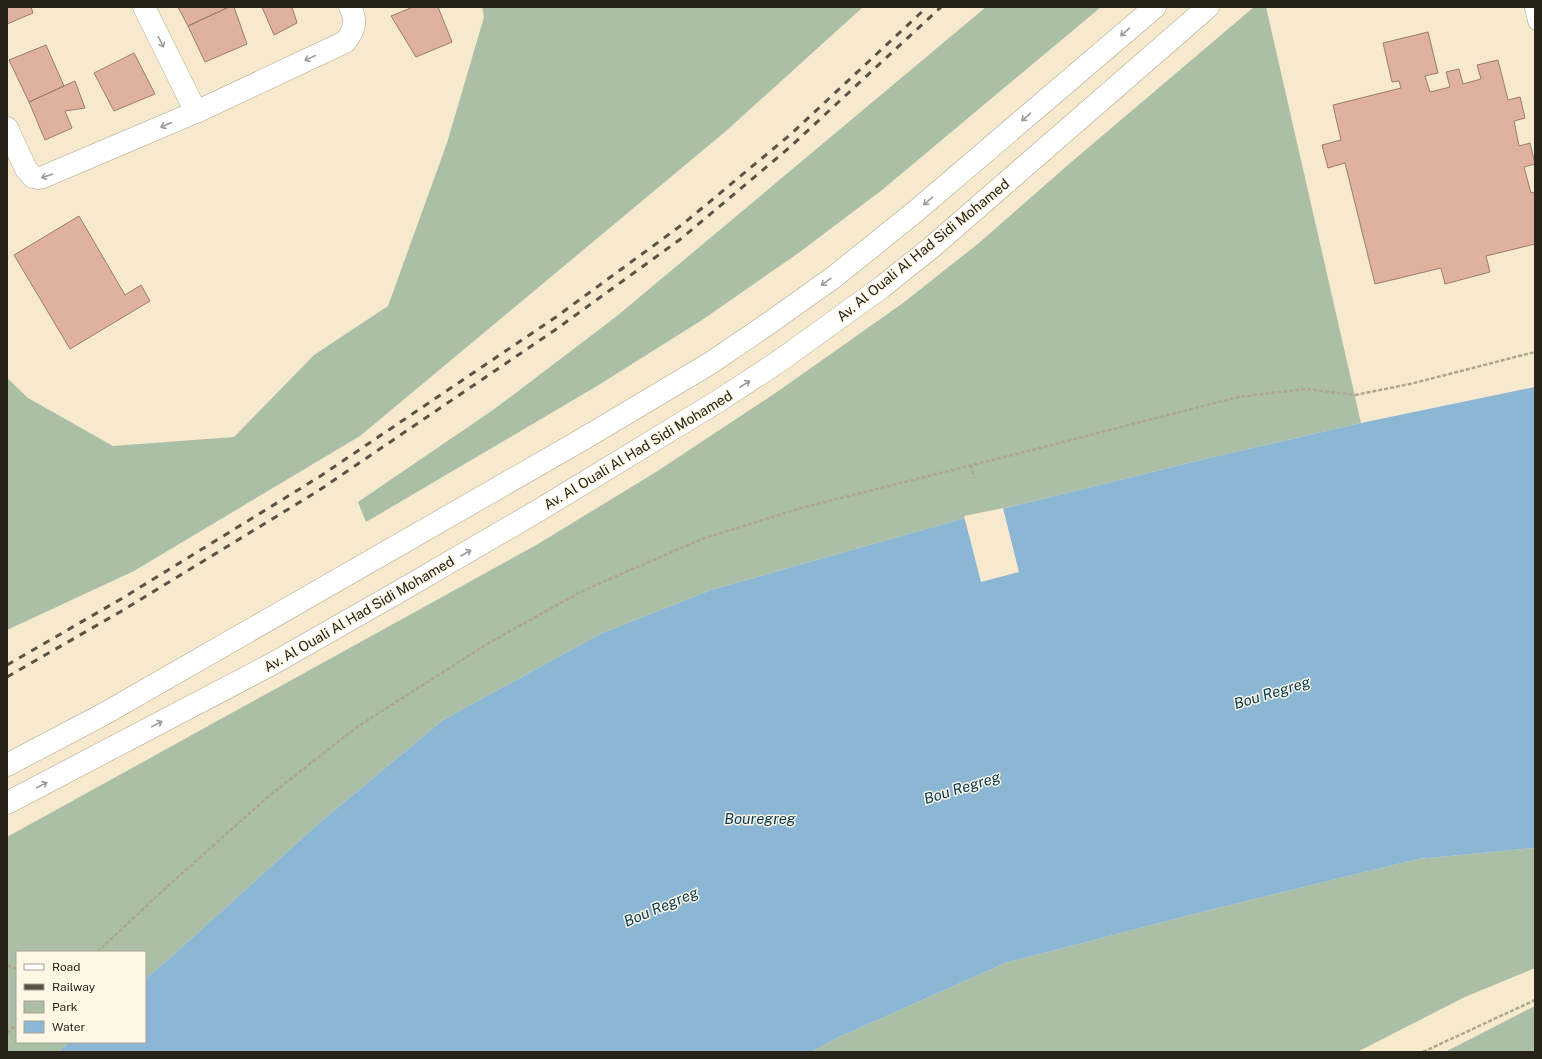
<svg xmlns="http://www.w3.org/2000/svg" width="1542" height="1059" font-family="'Public Sans',sans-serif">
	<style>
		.green { fill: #aabfa6 }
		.water { fill: #8cb7d4 }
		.pier { fill: #f6e9cd }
		.building { fill: #e1b19f; stroke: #997c72 }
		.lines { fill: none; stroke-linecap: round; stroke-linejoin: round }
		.lane-casing { stroke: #b0a58a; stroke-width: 14 }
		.street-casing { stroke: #b0a58a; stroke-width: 23 }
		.secondary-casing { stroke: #b0a58a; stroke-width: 23 }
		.path { stroke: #afa58f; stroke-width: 2.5; stroke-dasharray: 4 2; stroke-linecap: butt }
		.lane { stroke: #fff; stroke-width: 13 }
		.street { stroke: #fff; stroke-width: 22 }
		.secondary { stroke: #fff; stroke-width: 22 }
		.rail { stroke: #5a5345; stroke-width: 3; stroke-dasharray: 7 7; stroke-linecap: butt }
		.oneway { stroke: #9e9c98 }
		.labels { text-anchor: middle; stroke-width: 3; stroke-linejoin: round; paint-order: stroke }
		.street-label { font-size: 14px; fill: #282319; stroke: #fef7e6 }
		.water-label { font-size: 15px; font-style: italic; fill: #003754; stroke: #fef7e6 }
	</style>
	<rect width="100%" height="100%" fill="#f6e9cd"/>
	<path class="green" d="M482,7h381l-137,124 -366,305 -226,135 -127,59v-252l21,20 85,48 121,-9 80,-82 74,-49 59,-163 37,-126z
		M986,7h115l-219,183 -85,64 -95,66 -105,66 -231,136 -8,-20 135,-92 124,-94z
		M1254,7h12l95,416 -148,34 -248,61 -254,72 -111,44 -157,86 -126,105 -147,133 -25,21v-27h-128v90h53l-12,10h-51v-215l531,-293 118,-72 121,-80 126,-89 76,-60 90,-79z
		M1535,848v120l-70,29 -108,55h-545l23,-13 170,-76 193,-50 220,-54z
		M1535,1006v44l-5,2h-85z"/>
	<path class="water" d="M1535,387v461l-117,11 -220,54 -193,50 -170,76 -23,13h-754l12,-10h75v-63l25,-21 147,-133 126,-105 157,-86 111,-44 254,-72 248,-61 148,-34z"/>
	<path class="pier" d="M1003,508l16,64 -38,10 -17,-66z"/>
	<path class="building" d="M7,7h24l2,6 -26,11z
		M178,7h51l-41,19z
		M229,7h5l13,37 -42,18 -17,-36z
		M262,7h30l5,16 -23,12z
		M413,7h25l14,35 -36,15 -25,-41z
		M1428,32l10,41 -13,3 5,16 20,-5 -4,-15 13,-3 4,15 18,-5 -4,-14 21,-5 10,40 12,-3 5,21 -11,3 5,25 11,-3 5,21 -11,3 7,26 4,-1v52l-49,12 4,16 -45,12 -4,-16 -66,16 -30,-121 -17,5 -6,-23 19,-5 -8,-35 68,-17 -2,-7 -7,1 -9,-39z
		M46,45l18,41 -35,16 -20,-42z
		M134,53l21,41 -41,17 -20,-38z
		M75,81l10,27 -20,3 7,17 -27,12 -16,-38z
		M79,216l46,79 16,-10 9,16 -80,48 -56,-94z"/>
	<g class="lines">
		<g class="lane-casing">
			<path id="lane" d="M1531,7l4,16"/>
		</g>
		<g class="street-casing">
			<path id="street" d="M144,7l52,105
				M7,128l19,41 7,8 5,1 5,-1 153,-65 149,-70c10,-12 12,-21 5,-35"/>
		</g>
		<g class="secondary-casing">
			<path id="secondary" d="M7,765l97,-51 474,-272 131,-78 56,-38 69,-49 82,-66 239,-204
				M7,803l265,-139 135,-77 134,-78 179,-109 58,-38 104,-75 50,-40 276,-240"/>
		</g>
		<path class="path" d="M971,465l3,13
			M97,952l73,-68 99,-88 88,-69 130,-83 95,-53 120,-52 99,-31 235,-59 202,-52 68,-8 49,6 55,-11 125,-32
			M7,965l10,4
			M7,1033l10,-9
			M1423,1052l112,-52"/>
		<use href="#lane" class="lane"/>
		<use href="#street" class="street"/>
		<use href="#secondary" class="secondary"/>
		<path class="rail" d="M7,665l114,-66 198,-122 237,-160 127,-93 108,-90 136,-127
			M7,677l113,-65 198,-121 237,-161 127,-92 108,-91 151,-140"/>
	</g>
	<defs><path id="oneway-shaft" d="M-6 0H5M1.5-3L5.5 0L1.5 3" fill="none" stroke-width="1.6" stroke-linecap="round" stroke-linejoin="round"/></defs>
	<g class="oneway">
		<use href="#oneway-shaft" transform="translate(1125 32) rotate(139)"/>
		<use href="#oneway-shaft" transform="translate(161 42) rotate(63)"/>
		<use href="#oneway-shaft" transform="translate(310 58) rotate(155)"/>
		<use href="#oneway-shaft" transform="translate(1026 117) rotate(139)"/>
		<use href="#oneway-shaft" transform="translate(166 125) rotate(156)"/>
		<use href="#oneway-shaft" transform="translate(47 176) rotate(161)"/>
		<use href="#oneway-shaft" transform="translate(928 201) rotate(139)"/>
		<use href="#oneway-shaft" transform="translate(826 282) rotate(144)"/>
		<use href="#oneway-shaft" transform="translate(745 384) rotate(-33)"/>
		<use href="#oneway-shaft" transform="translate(466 553) rotate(-30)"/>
		<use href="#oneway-shaft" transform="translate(157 724) rotate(-28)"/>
		<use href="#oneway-shaft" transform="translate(42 785) rotate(-28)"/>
	</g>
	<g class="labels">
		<g class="street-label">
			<text transform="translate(923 250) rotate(-39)" y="5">Av. Al Ouali Al Had Sidi Mohamed</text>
			<text transform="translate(638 450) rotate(-31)" y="5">Av. Al Ouali Al Had Sidi Mohamed</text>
			<text transform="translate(359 614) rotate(-30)" y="5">Av. Al Ouali Al Had Sidi Mohamed</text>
		</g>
		<g class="water-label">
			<text transform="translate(1272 693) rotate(-17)" y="5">Bou Regreg</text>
			<text transform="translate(962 788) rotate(-17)" y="5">Bou Regreg</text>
			<text x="760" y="824">Bouregreg</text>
			<text transform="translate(661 907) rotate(-23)" y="5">Bou Regreg</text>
		</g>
	</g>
	<rect width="1542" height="1059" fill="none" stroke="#282319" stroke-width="16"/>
	<rect x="16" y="951" width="130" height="92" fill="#fef7e6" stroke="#a8a294"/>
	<rect x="24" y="964" width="20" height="6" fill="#ffffff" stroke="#a8a294"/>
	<text x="52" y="971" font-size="12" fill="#282319">Road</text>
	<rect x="24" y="984" width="20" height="6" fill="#5a5345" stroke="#a8a294"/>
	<text x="52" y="991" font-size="12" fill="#282319">Railway</text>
	<rect x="24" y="1001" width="20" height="12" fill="#aabfa6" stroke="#a8a294"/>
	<text x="52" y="1011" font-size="12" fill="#282319">Park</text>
	<rect x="24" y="1021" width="20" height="12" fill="#8cb7d4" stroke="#a8a294"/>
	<text x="52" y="1031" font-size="12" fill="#282319">Water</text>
</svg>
